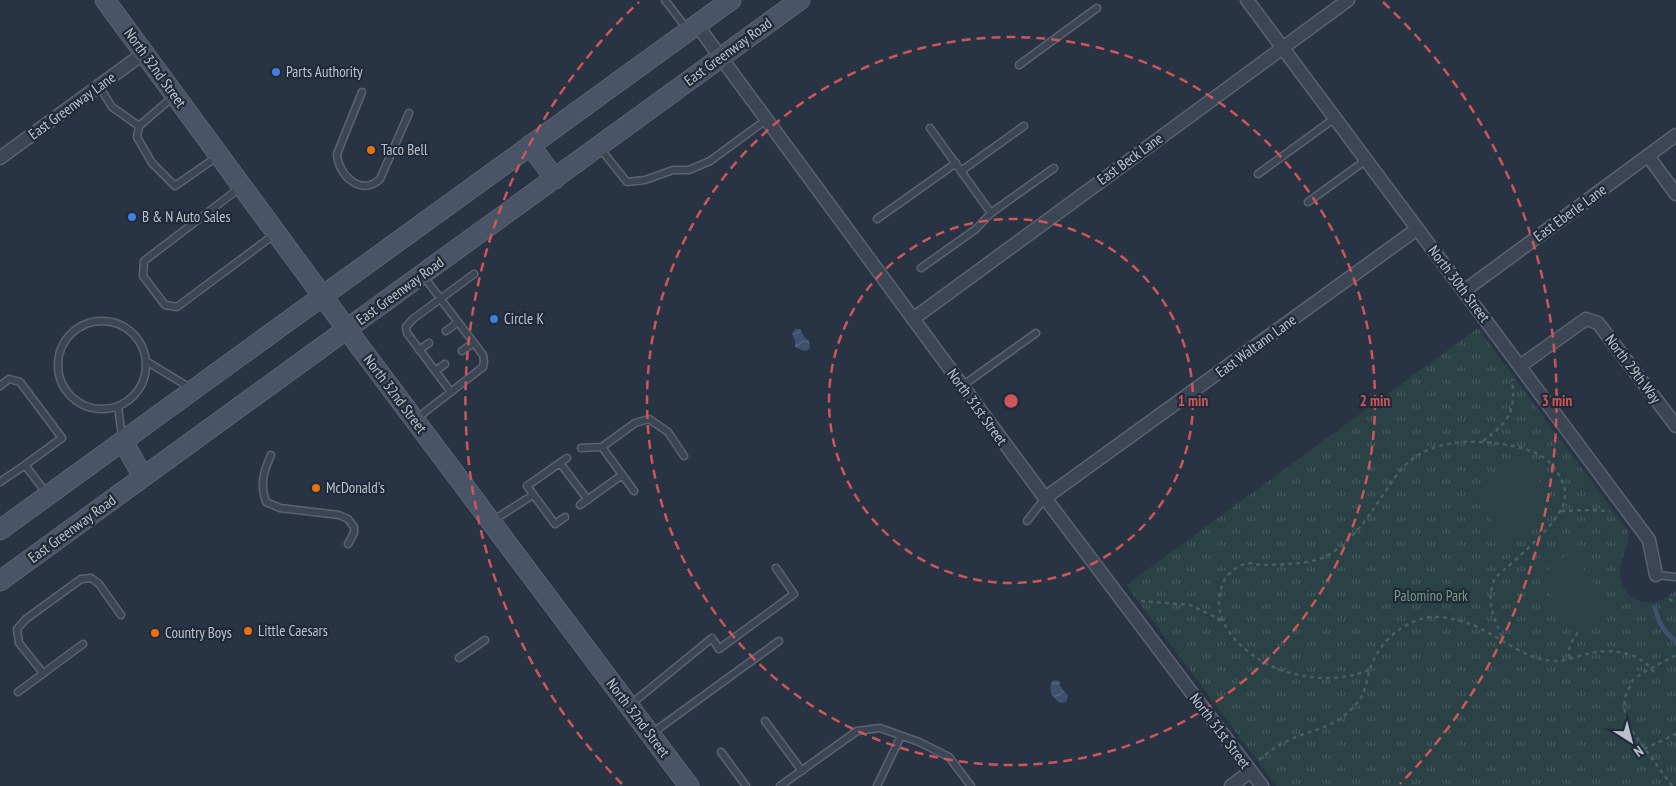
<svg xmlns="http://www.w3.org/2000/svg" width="1676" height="786" font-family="'PT Sans Narrow',sans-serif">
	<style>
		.grass { fill: url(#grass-tufts) }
		.pitch { fill: #2a4145 }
		.water { fill: url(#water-waves) }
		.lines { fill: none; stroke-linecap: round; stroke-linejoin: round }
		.stream { stroke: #3e506d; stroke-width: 4.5 }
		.lane-casing { stroke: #5b6371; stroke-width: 9 }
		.street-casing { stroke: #5b6371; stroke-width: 15 }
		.secondary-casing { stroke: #5b6371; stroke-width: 21 }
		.path { stroke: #485e61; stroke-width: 2.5; stroke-dasharray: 4 4; stroke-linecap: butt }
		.lane { stroke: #3c4554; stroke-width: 6 }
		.street { stroke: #3c4554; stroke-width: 12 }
		.secondary { stroke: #4a5467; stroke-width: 19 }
		.ring { fill: none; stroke: #ce565a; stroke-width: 2.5; stroke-dasharray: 9 6 }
		.shop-dot { fill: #3f7fe0; stroke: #212a39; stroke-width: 2 }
		.food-dot { fill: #e8710a; stroke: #212a39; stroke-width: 2 }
		.labels { text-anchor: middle; stroke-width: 4.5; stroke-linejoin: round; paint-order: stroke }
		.street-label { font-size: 15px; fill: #bac1cd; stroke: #212a39 }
		.poi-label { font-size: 15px; fill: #bac1cd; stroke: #212a39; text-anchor: start }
		.park-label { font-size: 15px; fill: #719e7c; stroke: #212a39 }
		.centre { fill: #ce565a; stroke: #212a39; stroke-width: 2.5 }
		.ring-label { font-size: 15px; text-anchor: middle; font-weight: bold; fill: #ce565a; stroke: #212a39; stroke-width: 4.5; stroke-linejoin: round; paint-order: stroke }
	</style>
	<defs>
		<pattern id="grass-tufts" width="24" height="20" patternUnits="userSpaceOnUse" patternTransform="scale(1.25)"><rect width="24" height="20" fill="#2a4145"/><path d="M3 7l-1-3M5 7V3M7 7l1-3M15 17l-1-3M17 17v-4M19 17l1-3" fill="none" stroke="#475b5f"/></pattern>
		<pattern id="water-waves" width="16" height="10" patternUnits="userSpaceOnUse" patternTransform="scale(1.25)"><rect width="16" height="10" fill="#3e506d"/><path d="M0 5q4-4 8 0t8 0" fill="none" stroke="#586781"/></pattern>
	</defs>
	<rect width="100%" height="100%" fill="#283344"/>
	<path class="grass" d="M1478,328l150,203c3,16 -10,28 -8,45 4,29 38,35 56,13v197h-400l-150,-201z"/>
	<path class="pitch" d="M1521,457l33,44 -49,37 -33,-45z
		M1571,552l43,58 -34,25 -42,-58z"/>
	<path class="water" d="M795,329h5l5,9 4,2 1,7 -2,3 -4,1 -9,-4v-7l-3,-6z
		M1056,680l4,2v4l8,10 -2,6 -6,1c-8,-6 -12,-12 -8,-22z"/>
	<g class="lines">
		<path class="stream" d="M1655,608c3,14 9,25 21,33"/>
		<g class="lane-casing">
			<path id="lane" d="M665,0l22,29
				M1019,65l78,-57
				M99,86l13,21 27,19
				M362,92l-25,62c1,21 24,43 43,25l29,-66
				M174,96l-35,30 -2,11 15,26 23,23 43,-30
				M930,128l61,85 63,-45
				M599,147l28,35 18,-2 28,-10h16l21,-9 56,-41
				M961,171l63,-45
				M1258,174l77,-56
				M241,187l-97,74 -1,15 22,29 12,2 98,-73
				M1308,202l58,-42
				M877,219l79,-56
				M921,268l55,-39 15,-16
				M58 365a44 44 0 1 1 88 0a44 44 0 1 1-88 0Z
				M446,331l12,-9
				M419,350l10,-7
				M462,351l11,-8
				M146,361l46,28
				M435,371l10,-7
				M0,386l9,-7 11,3 42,56 -37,27
				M962,386l74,-53
				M451,392l-44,-59 -1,-6 7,-8 61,-45
				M118,406l4,31
				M416,419l67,-52 1,-6 -1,-6 -59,-78
				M602,447l33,-24 14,-4 19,13 16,24
				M581,448l21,-1 32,44
				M271,455c-8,18 -11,29 -5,47l14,6 59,7 9,4 6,8v6l-6,11
				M560,463l28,37
				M0,482l25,-17 22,29
				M580,505l42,-30
				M565,517l-10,7 -28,-38 40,-28
				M492,521l41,-26
				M1027,521l18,-23
				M1656,575l20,2
				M459,658l26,-18
				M43,673l-24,-30 -2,-14 9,-10 55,-40 10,-1 8,6 22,31
				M18,692l65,-48
				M630,705l82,-67 7,11 75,-55 -18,-26
				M765,721l37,50
				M651,734l128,-93
				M721,752l25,34
				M780,786l77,-55 23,-3 39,14 30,15 22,29
				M877,786l24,-50"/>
		</g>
		<g class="street-casing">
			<path id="street" d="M1247,0l402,540 7,35
				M697,25l348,473 217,288
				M1648,156l28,38
				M0,158l144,-105
				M1464,291l212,-156
				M913,319l435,-319
				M1520,366l66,-47 12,4 78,103
				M1045,498l372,-269
				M1231,786l20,-15"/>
		</g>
		<g class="secondary-casing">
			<path id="secondary" d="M105,0l255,347 329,439
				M530,145l25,34
				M123,441l20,36
				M0,530l731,-530
				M0,581l800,-581"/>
		</g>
		<path class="path" d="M1483,441c26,-20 33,-28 29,-62
			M1561,511l23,-1 26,1
			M1669,599l7,4
			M1141,601l49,4 31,15
			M1570,658c-4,-10 3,-18 8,-26
			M1369,670c-26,11 -58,10 -85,1 -30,-9 -72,-42 -64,-77 1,-5 2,-10 5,-15 4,-6 12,-13 20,-15 6,-2 12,1 19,1 20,-1 49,0 66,-11 32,-21 45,-49 66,-78 27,-38 75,-38 117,-30 19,4 36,10 46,29 3,6 7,13 6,21 0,24 -52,65 -70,82 -10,24 -1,39 8,62
			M1644,749l32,-15
			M1259,760c11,-10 28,-20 42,-25 15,-5 29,-9 42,-18 11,-10 20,-18 23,-33 2,-5 2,-10 4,-15 9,-27 31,-47 60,-52 10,-1 24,2 34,5 32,9 59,40 94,39 11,-1 23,-6 33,-8 24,-5 51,0 64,21
			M1672,786l-45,-62 -3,-17 1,-10 8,-17 9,-7 34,-18"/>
		<use href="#lane" class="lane"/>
		<use href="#street" class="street"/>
		<use href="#secondary" class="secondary"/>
	</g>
	<g class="ring">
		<circle cx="1011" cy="401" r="182"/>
		<circle cx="1011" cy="401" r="364"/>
		<path d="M622 784A546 546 0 0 1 639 2M1383 2A546 546 0 0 1 1400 784"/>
	</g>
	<g class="shop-dot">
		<circle cx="276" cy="72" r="5"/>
		<circle cx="132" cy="217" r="5"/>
		<circle cx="494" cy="319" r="5"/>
	</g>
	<g class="food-dot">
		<circle cx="371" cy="150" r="5"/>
		<circle cx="316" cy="488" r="5"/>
		<circle cx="248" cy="631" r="5"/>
		<circle cx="155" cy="633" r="5"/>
	</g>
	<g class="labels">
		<g class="street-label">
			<text transform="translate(728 52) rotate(-36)" y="5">East Greenway Road</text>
			<text transform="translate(155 68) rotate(54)" y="5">North 32nd Street</text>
			<text transform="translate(72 106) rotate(-36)" y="5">East Greenway Lane</text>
			<text transform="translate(1130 159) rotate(-36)" y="5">East Beck Lane</text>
			<text transform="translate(1570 213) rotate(-36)" y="5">East Eberle Lane</text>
			<text transform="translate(1459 284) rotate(53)" y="5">North 30th Street</text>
			<text transform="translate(400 291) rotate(-36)" y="5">East Greenway Road</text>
			<text transform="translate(1256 346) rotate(-36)" y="5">East Waltann Lane</text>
			<text transform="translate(1633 369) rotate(53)" y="5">North 29th Way</text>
			<text transform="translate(395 394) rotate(53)" y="5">North 32nd Street</text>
			<text transform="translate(977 407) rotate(54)" y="5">North 31st Street</text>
			<text transform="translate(72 529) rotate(-36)" y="5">East Greenway Road</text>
			<text transform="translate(638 718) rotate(53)" y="5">North 32nd Street</text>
			<text transform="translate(1220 731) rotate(53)" y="5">North 31st Street</text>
		</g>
		<g class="poi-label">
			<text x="286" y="77">Parts Authority</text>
			<text x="381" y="155">Taco Bell</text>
			<text x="142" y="222">B &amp; N Auto Sales</text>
			<text x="504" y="324">Circle K</text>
			<text x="326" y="493">McDonald's</text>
			<text x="258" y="636">Little Caesars</text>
			<text x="165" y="638">Country Boys</text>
		</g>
		<g class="park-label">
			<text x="1431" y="601">Palomino Park</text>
		</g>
	</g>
	<circle cx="1011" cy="401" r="8" class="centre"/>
	<g class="ring-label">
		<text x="1193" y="406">1 min</text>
		<text x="1375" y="406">2 min</text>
		<text x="1557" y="406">3 min</text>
	</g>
	<g transform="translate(1631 741) rotate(144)" stroke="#212a39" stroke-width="4" paint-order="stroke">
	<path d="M0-4L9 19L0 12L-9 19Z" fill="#bac1cd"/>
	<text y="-8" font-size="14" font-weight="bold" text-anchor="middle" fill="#bac1cd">N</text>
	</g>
</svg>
